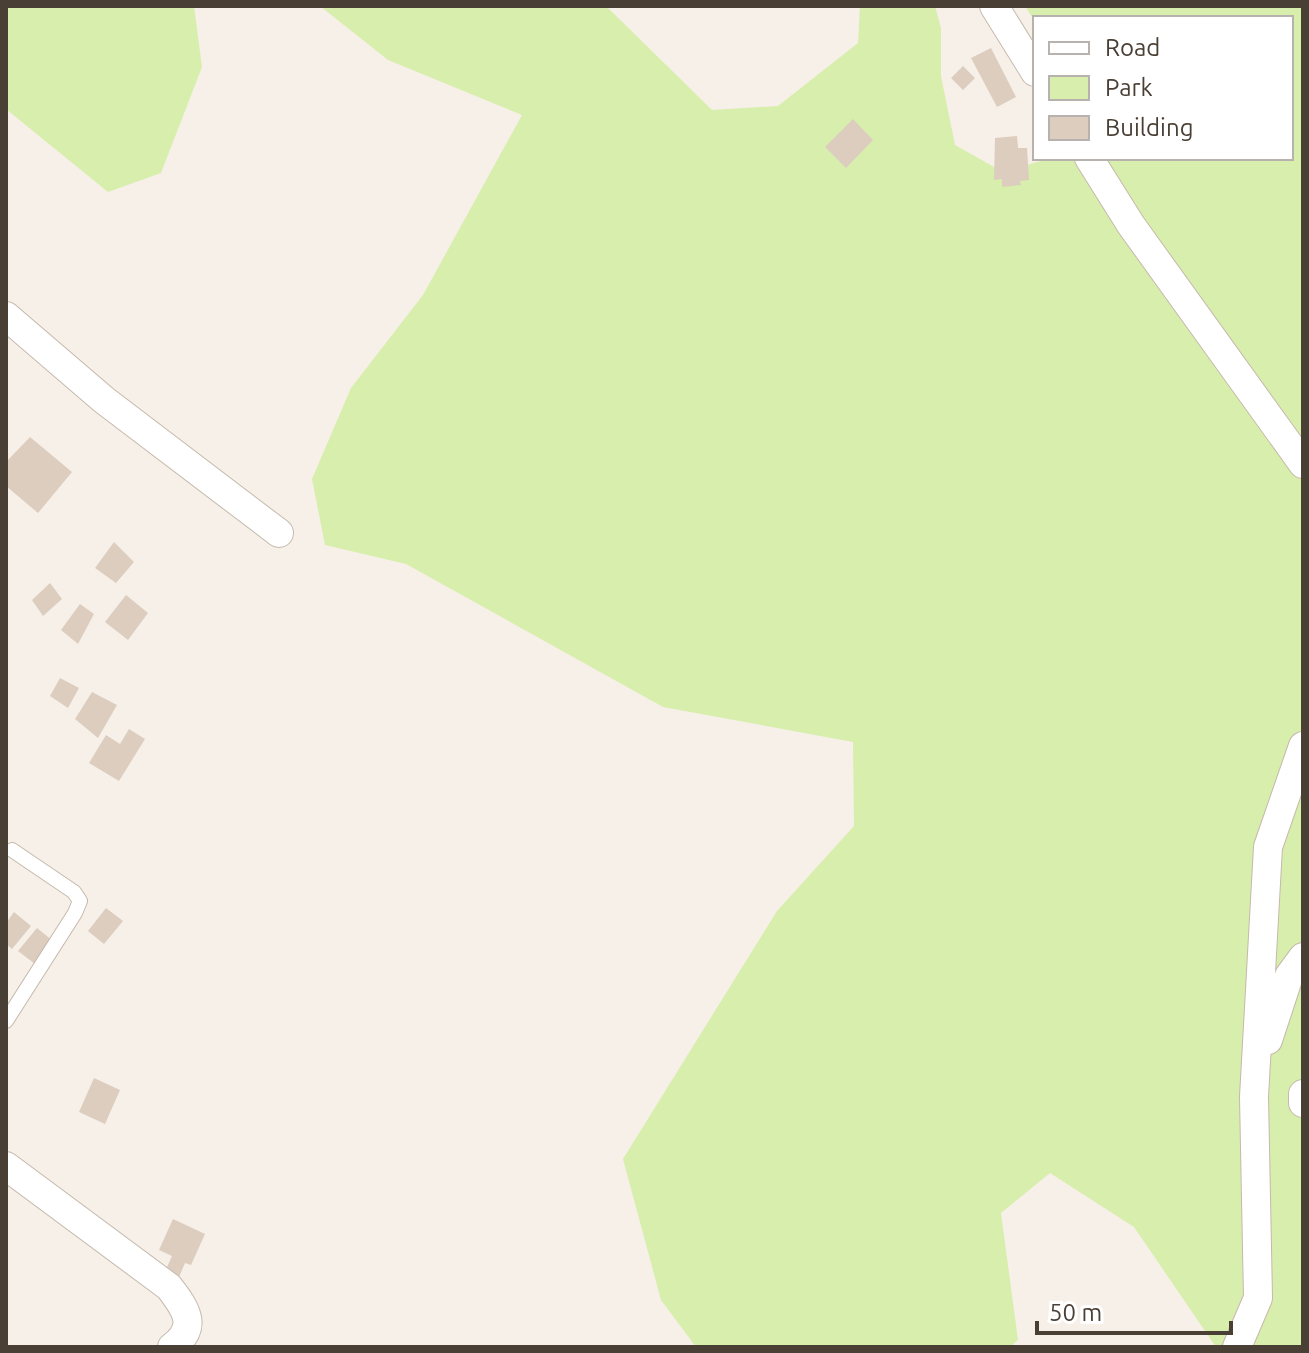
<svg xmlns="http://www.w3.org/2000/svg" width="1309" height="1353" font-family="Ubuntu,sans-serif">
	<style>
		.green { fill: #d8eeac }
		.building { fill: #dccdbf }
		.lines { fill: none; stroke-linecap: round; stroke-linejoin: round }
		.lane-casing { stroke: #c5b9ac; stroke-width: 16 }
		.street-casing { stroke: #c5b9ac; stroke-width: 30 }
		.lane { stroke: #fff; stroke-width: 14 }
		.street { stroke: #fff; stroke-width: 28 }
	</style>
	<rect width="100%" height="100%" fill="#f6f0e8"/>
	<path class="green" d="M6,6h188l8,61 -41,106 -53,19 -102,-83z
		M320,6h286l106,104 66,-4 80,-63 2,-37h75l6,22v48l14,69 48,27 48,-14h240v-140h-256v4l-10,-16h278v1341h-87l-82,-120 -84,-54 -49,40 17,127 -8,7h-314l-35,-47 -38,-141 154,-248 77,-85 -1,-84 -190,-35 -257,-143 -81,-19 -13,-66 39,-91 72,-93 99,-180 -134,-55z"/>
	<path class="building" d="M991,48l25,49 -19,10 -26,-49z
		M963,66l12,12 -12,12 -12,-12z
		M853,119l20,21 -27,28 -21,-21z
		M1017,136l1,12h9l2,32 -9,1 1,4 -19,2v-8l-8,1 1,-42z
		M30,437l42,35 -34,41 -32,-27v-24z
		M114,542l20,20 -18,21 -21,-15z
		M50,583l12,16 -19,17 -11,-16z
		M126,595l22,18 -20,27 -23,-18z
		M80,604l14,10 -16,30 -17,-14z
		M60,678l19,10 -11,20 -18,-12z
		M92,692l25,13 -19,33 -23,-19z
		M129,729l16,10 -26,42 -30,-18 17,-28 14,9z
		M106,908l17,13 -19,23 -16,-13z
		M14,912l17,14 -19,23 -6,-5v-21z
		M37,928l16,13 -18,23 -17,-13z
		M94,1078l26,12 -15,34 -26,-12z
		M173,1219l32,15 -14,31 -6,-2 -9,21 -14,-6 10,-22 -13,-6z"/>
	<g class="lines">
		<g class="lane-casing">
			<path id="lane" d="M6,1021l69,-108 5,-12 -6,-9 -62,-42"/>
		</g>
		<g class="street-casing">
			<path id="street" d="M994,6l41,66
				M1089,158l42,67 172,239
				M6,316l98,84 175,133
				M1268,1040l21,-64 14,-19
				M1303,1094v9
				M6,1166l163,121c17,22 30,40 3,60
				M1237,1347l21,-49 -4,-201 14,-250 35,-101"/>
		</g>
		<use href="#lane" class="lane"/>
		<use href="#street" class="street"/>
	</g>
	<rect width="1309" height="1353" fill="none" stroke="#4a3f35" stroke-width="16"/>
	<rect x="1033" y="16" width="260" height="144" fill="#ffffff" stroke="#b7b2ae" stroke-width="2"/>
	<rect x="1049" y="42" width="40" height="12" fill="#ffffff" stroke="#b7b2ae" stroke-width="2"/>
	<text x="1105" y="56" font-size="24" fill="#4a3f35">Road</text>
	<rect x="1049" y="76" width="40" height="24" fill="#d8eeac" stroke="#b7b2ae" stroke-width="2"/>
	<text x="1105" y="96" font-size="24" fill="#4a3f35">Park</text>
	<rect x="1049" y="116" width="40" height="24" fill="#dccdbf" stroke="#b7b2ae" stroke-width="2"/>
	<text x="1105" y="136" font-size="24" fill="#4a3f35">Building</text>
	<path d="M1037 1321v12h194v-12" fill="none" stroke="#4a3f35" stroke-width="4"/>
	<text x="1049" y="1321" font-size="24" fill="#4a3f35" stroke="#ffffff" stroke-width="6" paint-order="stroke">50 m</text>
</svg>
